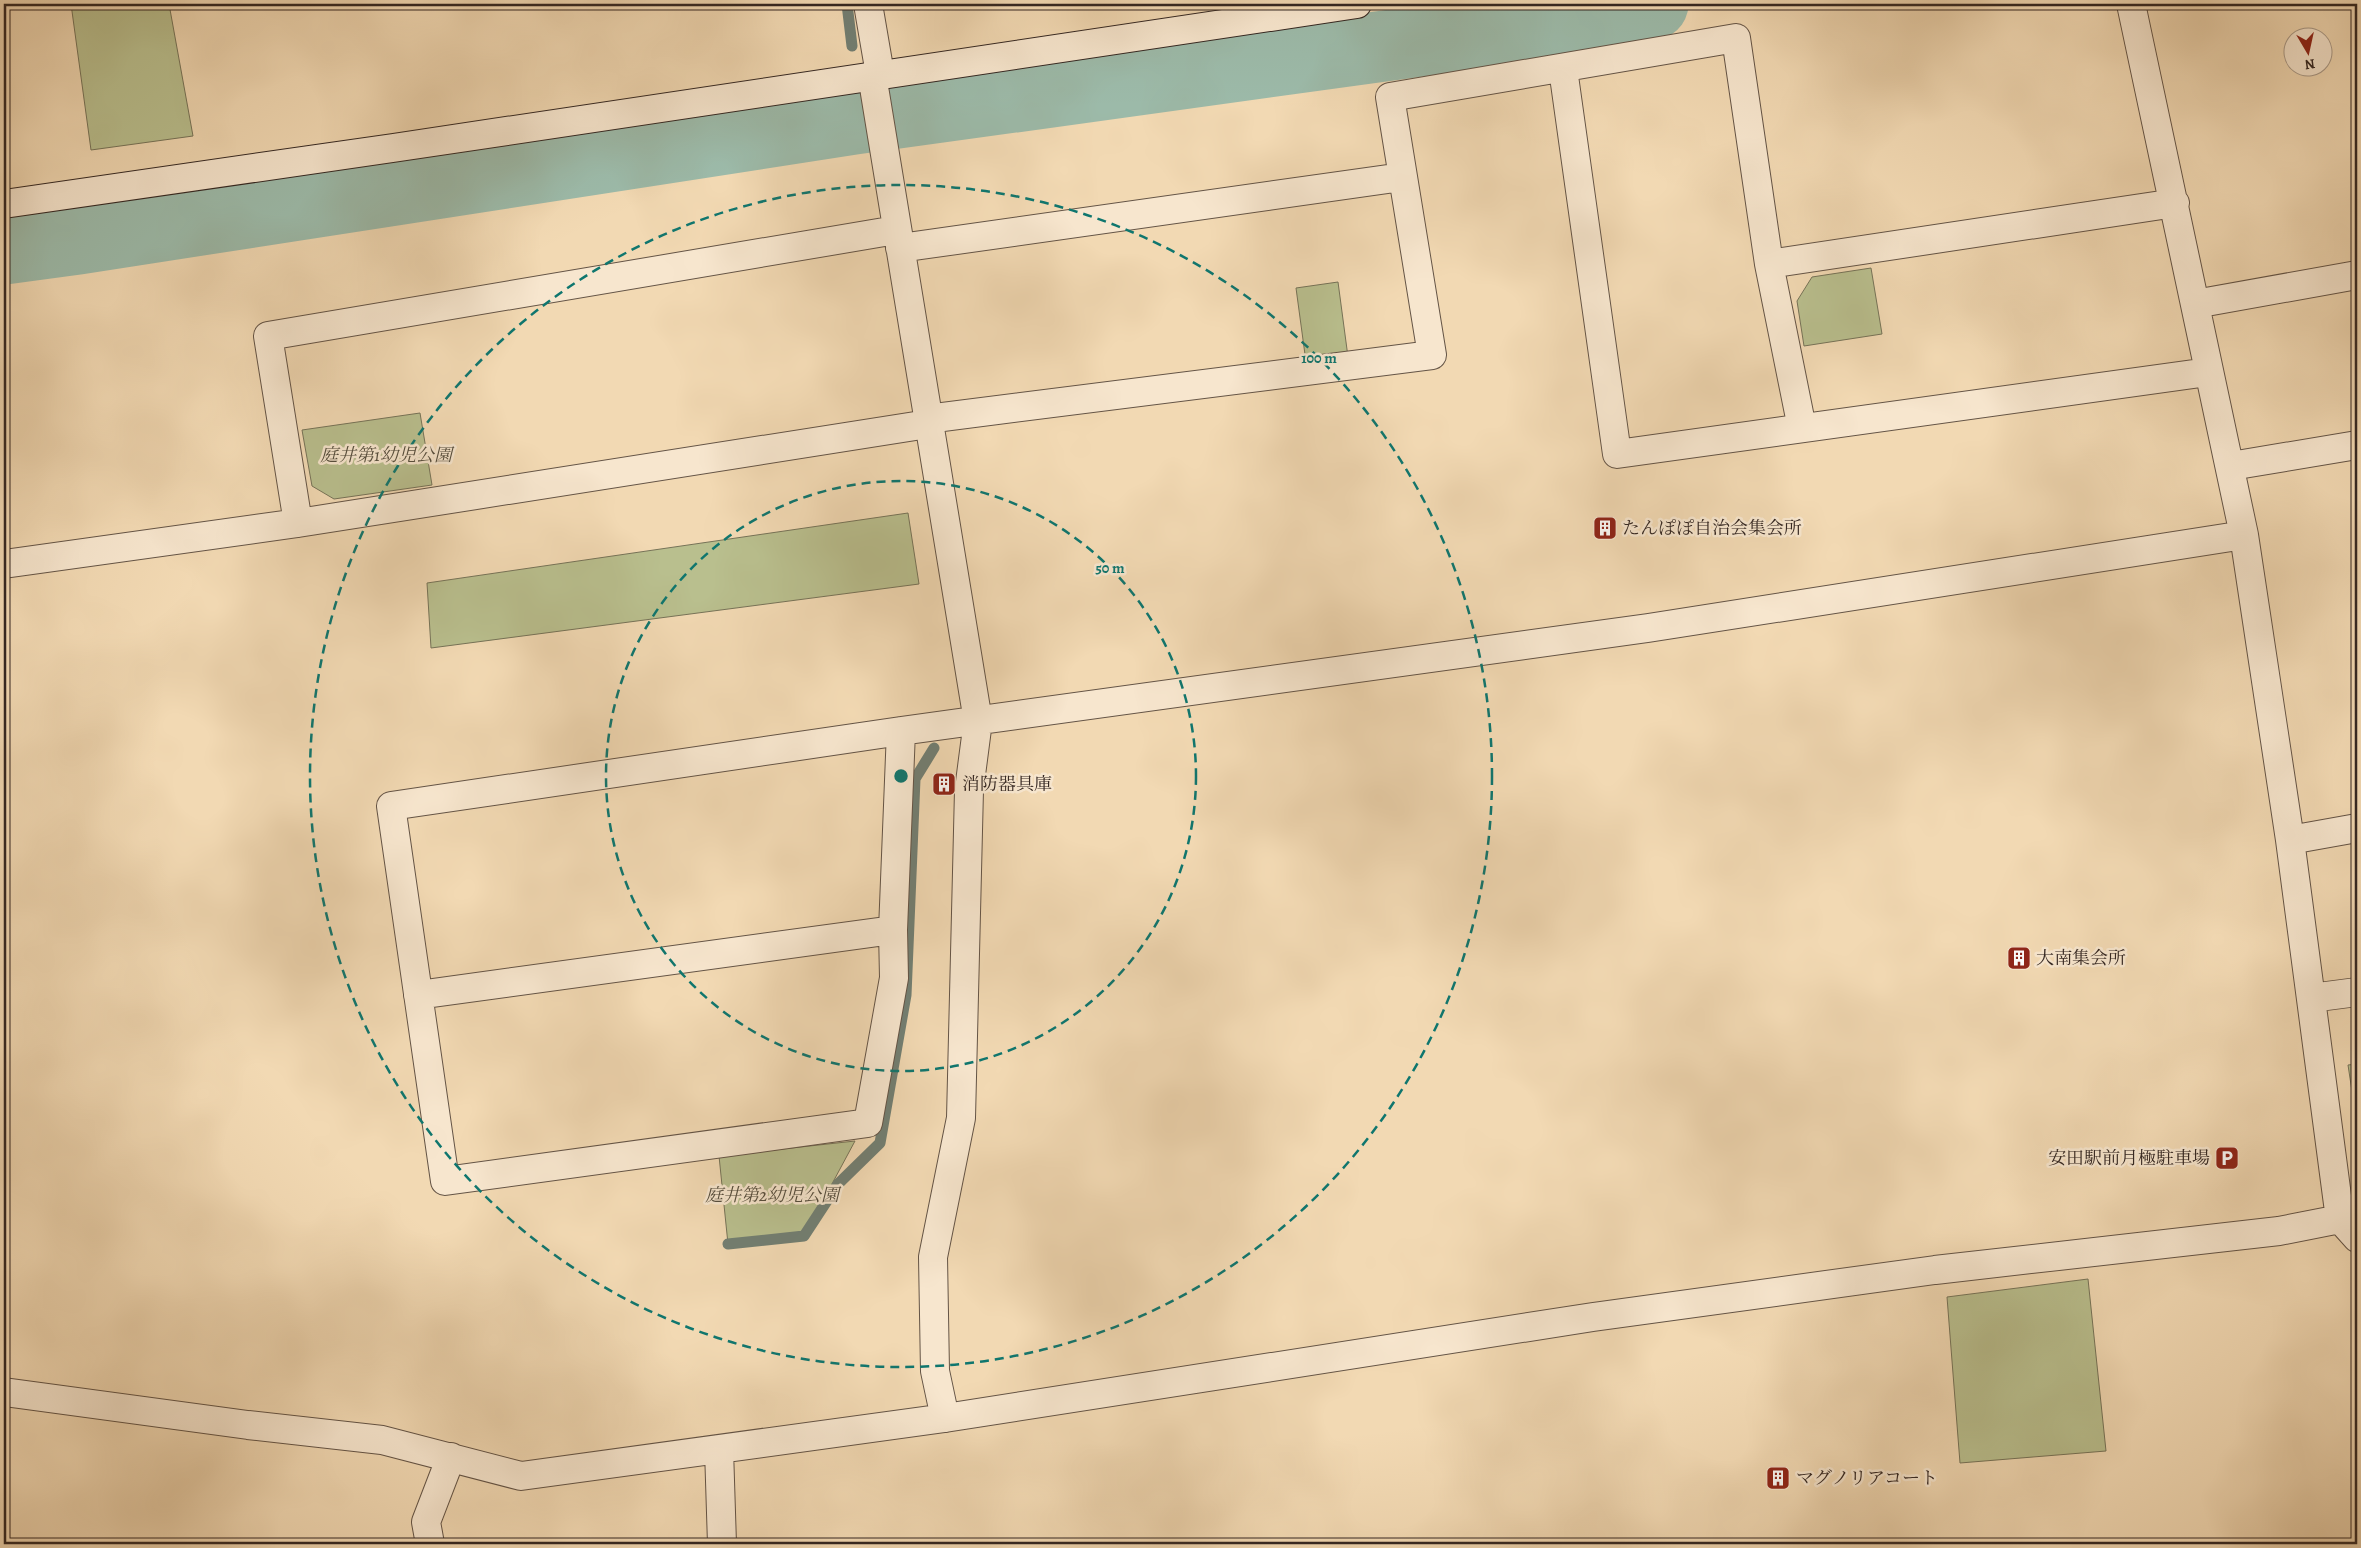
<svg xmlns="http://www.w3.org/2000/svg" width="2361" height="1548" font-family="Alegreya,'Noto Serif JP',serif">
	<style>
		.green { fill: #b9bf8e; stroke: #767358 }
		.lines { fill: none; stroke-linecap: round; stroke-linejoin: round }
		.stream { stroke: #727f73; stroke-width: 11 }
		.river { stroke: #9cbaa9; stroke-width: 71 }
		.street-casing { stroke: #645446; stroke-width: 30 }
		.secondary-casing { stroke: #342722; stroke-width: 30 }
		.street { stroke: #f7e6ce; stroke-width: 28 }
		.secondary { stroke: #f7e6ce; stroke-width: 28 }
		.ring { fill: none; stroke: #0f766e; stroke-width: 2.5; stroke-dasharray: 9 6 }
		.labels { text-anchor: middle; stroke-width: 5; stroke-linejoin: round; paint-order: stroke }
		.park-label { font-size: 18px; font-style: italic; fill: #554d3d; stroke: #f7e6ce }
		.poi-label { font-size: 18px; fill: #342722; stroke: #f7e6ce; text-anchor: start }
		.centre { fill: #0f766e; stroke: #f7e6ce; stroke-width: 2.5 }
		.ring-label { font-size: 15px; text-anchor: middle; font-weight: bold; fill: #0f766e; stroke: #f7e6ce; stroke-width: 5; stroke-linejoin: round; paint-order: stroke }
	</style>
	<rect width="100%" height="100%" fill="#f2d9b3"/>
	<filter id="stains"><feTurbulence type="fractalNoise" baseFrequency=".004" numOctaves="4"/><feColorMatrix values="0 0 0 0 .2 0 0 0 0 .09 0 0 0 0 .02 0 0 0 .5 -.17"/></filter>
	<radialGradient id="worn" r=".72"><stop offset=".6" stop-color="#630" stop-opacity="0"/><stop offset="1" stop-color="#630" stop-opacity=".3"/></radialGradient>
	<path class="green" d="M71,4h98l24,132 -102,14z
		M1871,268l11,66 -78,12 -7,-45 15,-24z
		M1338,282l10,75 -42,5 -10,-74z
		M420,413l12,72 -98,14 -22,-13 -10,-56z
		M908,513l11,71 -488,64 -4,-65z
		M2357,1064v60l-9,-59z
		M855,1141l-51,95 -76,8 -9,-88z
		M2088,1279l18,172 -146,12 -13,-166z"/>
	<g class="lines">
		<path class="stream" d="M847,4l5,42
			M728,1244l76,-8 34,-52 42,-41 26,-148 9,-216 19,-31"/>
		<path class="river" d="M4,249l74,-10 777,-120 609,-84 189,-31"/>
		<g class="street-casing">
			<path id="street" d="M868,4l12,70
				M1563,69l54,385 591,-82
				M872,75l106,646 -9,69 -8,328 -28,139 2,114 10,47
				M900,248l502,-71
				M1769,264l406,-61
				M2195,304l162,-29
				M927,419l505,-64 -42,-258 346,-59 33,226 33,164
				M2231,466l126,-21
				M298,523l-30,-187 628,-106
				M4,564l294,-41 630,-99
				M901,731l-8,199 1,48 -26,145 -423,58 -54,-375 510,-75 747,-103 596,-93
				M2290,840l67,-12
				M418,995l475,-65
				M2311,998l46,-6
				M2357,1219h-17l17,19
				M4,1392l244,33 134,15 139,36 424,-58 648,-101 342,-47 344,-39 61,-12 -50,-379 -46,-305 -113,-531
				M719,1449l3,95
				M430,1544l-4,-22 25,-65"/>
		</g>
		<g class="secondary-casing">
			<path id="secondary" d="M4,204l389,-56 964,-144"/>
		</g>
		<use href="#street" class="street"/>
		<use href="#secondary" class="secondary"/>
	</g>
	<g class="ring">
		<circle cx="901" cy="776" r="295"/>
		<circle cx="901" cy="776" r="591"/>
	</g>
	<defs>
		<g id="building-square" transform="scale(1.25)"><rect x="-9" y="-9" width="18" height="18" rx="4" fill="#8f2418" stroke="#f7e6ce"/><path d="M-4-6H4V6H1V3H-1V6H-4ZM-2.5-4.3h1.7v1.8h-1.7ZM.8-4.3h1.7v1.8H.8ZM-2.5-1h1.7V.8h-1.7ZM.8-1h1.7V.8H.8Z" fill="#fff"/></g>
		<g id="parking-square" transform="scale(1.25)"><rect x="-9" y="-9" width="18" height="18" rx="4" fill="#8f2418" stroke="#f7e6ce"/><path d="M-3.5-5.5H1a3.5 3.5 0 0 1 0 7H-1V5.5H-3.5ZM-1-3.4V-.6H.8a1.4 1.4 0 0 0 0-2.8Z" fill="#fff"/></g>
	</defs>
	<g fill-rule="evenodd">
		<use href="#building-square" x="1605" y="528"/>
		<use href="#building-square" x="944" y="784"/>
		<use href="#building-square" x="2019" y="958"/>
		<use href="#parking-square" x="2227" y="1158"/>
		<use href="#building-square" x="1778" y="1478"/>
	</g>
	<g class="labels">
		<g class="park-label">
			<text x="386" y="461">庭井第1幼児公園</text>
			<text x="772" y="1201">庭井第2幼児公園</text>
		</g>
		<g class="poi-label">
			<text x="1622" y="534">たんぽぽ自治会集会所</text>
			<text x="962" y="790">消防器具庫</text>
			<text x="2036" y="964">大南集会所</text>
			<text x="2210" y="1164" text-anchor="end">安田駅前月極駐車場</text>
			<text x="1796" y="1484">マグノリアコート</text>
		</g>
	</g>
	<circle cx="901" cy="776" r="8" class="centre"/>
	<g class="ring-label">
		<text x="1319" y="363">100 m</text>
		<text x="1110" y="573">50 m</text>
	</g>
	<rect width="2361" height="1548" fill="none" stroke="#f2d9b3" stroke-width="20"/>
	<rect x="5" y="5" width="2351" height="1538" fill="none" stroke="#342722" stroke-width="2.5"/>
	<rect x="10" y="10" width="2341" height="1528" fill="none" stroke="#342722"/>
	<g transform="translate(2308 52) rotate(171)"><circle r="24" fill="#f7e6ce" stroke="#a99a89"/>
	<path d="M0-4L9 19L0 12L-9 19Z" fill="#8f2418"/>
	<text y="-8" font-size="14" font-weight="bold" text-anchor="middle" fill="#342722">N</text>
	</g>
	<rect width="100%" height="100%" filter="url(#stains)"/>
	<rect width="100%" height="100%" fill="url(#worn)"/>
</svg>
